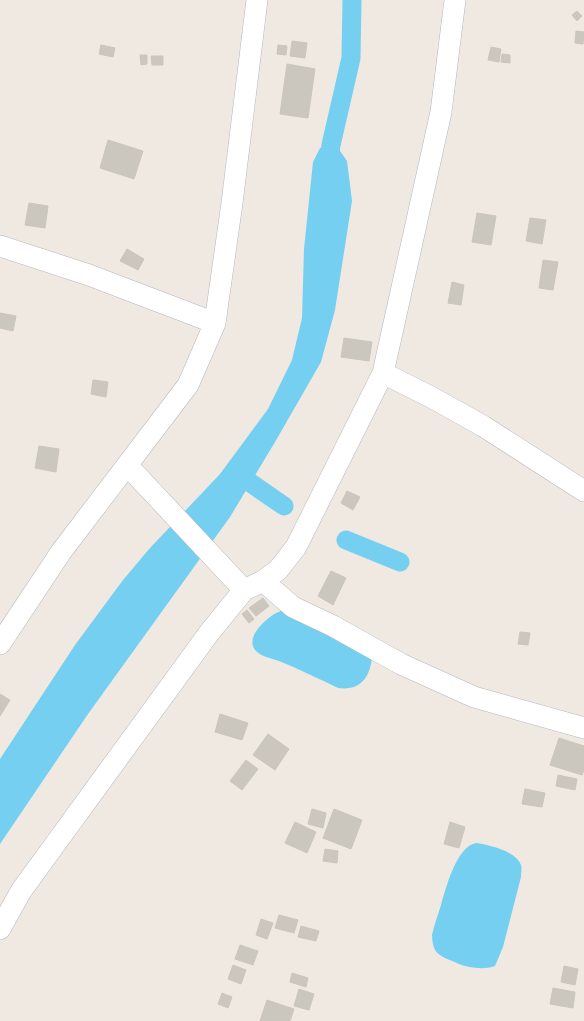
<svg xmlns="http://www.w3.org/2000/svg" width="584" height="1021" font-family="Figtree,sans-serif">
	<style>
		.water { fill: #75cff0 }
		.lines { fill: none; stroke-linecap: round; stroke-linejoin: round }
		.canal { stroke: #75cff0; stroke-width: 19 }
		.building { fill: #cbc7bf; stroke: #cbc5ba }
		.minor-casing { stroke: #b4b7c1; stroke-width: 22 }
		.minor { stroke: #fff; stroke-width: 21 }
	</style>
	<rect width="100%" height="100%" fill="#efe9e1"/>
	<path class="water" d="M331,145l7,3 9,13 5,40 -17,109 -14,52 -46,80 -45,75 -142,197 -88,130v-85l75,-114 48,-65 27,-32 70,-74 48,-65 24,-49 10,-42 2,-69 9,-87 7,-14z
		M281,611l10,1 81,45c-2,21 -12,34 -34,31 -19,-9 -39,-19 -59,-27 -8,-3 -18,-4 -24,-11 -5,-7 -2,-14 2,-20 6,-8 15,-16 24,-19z
		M476,843c13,2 40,8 45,22 1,3 0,9 0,12l-18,70 -8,19c-11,4 -26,2 -36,-2 -8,-4 -20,-7 -24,-14 -2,-4 -3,-10 -3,-15 2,-10 6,-20 9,-30 5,-17 15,-58 35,-62z"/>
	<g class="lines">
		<path class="canal" d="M328,170l3,-25 20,-87 1,-58
			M236,473l48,33
			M346,540l54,22"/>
	</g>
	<path class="building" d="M577,11l5,5 -5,5 -5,-6z
		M576,31l8,1 -1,12 -8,-1z
		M292,41l15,2 -2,15 -15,-2z
		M101,45l14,3 -2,9 -14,-3z
		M278,45l9,1 -1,9 -9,-1z
		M491,47l10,2 -2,13 -11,-2z
		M502,54l8,1v8l-9,-1z
		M140,55h7v9l-6,1z
		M151,56h12v9h-11z
		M287,64l28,5 -7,49 -28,-4z
		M108,140l35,11 -9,28 -34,-11z
		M29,203l19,3 -3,22 -20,-3z
		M477,213l19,3 -5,29 -19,-3z
		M530,218l16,2 -4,24 -16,-3z
		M127,249l17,10 -6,11 -18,-9z
		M543,260l15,2 -5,28 -14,-2z
		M452,282l12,3 -3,20 -13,-2z
		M0,313l16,3 -3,15 -13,-3z
		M344,338l28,4 -3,19 -28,-4z
		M93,380l15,2 -2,15 -15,-3z
		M39,446l20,3 -3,23 -21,-4z
		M347,491l13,6 -7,13 -12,-7z
		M331,571l15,7 -13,27 -15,-9z
		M263,598l6,8 -13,10 -7,-8z
		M247,610l7,9 -5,4 -7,-9z
		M520,632l10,1 -2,12 -10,-1z
		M0,694l10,6 -10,16z
		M220,714l28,9 -6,17 -27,-8z
		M268,734l21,15 -14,21 -22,-15z
		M559,738l25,8v24l-2,5 -32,-10z
		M246,760l12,9 -16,21 -12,-9z
		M558,775l19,4 -2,11 -19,-4z
		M525,789l20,4 -3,14 -20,-3z
		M312,809l14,4 -3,15 -15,-4z
		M334,809l28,11 -11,29 -28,-11z
		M295,822l21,10 -9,21 -22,-10z
		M450,822l15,5 -6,21 -15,-4z
		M325,849l13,2 -1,12 -14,-2z
		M279,915l19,5 -4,13 -19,-5z
		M261,919l12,4 -6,16 -11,-4z
		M301,926l18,5 -3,10 -18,-4z
		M240,945l18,6 -5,14 -18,-6z
		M233,965l13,5 -5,14 -13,-5z
		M564,966l14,3 -3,16 -14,-3z
		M292,973l16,5 -2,9 -16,-5z
		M553,988l22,4 -2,16 -23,-4z
		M299,989l15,5 -5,16 -15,-4z
		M222,993l10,4 -4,11 -10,-4z
		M267,1000l27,9 -4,12h-30z"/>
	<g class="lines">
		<g class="minor-casing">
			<path id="minor" d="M0,246l89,29 126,48
				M383,373l48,24 52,29 101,65
				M127,465l117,125
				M263,581l30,26 40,19 68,38 73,33 110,31
				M0,644l61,-92 127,-167 27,-62 17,-120 25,-203
				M0,929l21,-38 188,-258 35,-43 19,-9 15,-11 18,-23 87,-174 58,-261 14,-112"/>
		</g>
		<use href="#minor" class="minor"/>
	</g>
</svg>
